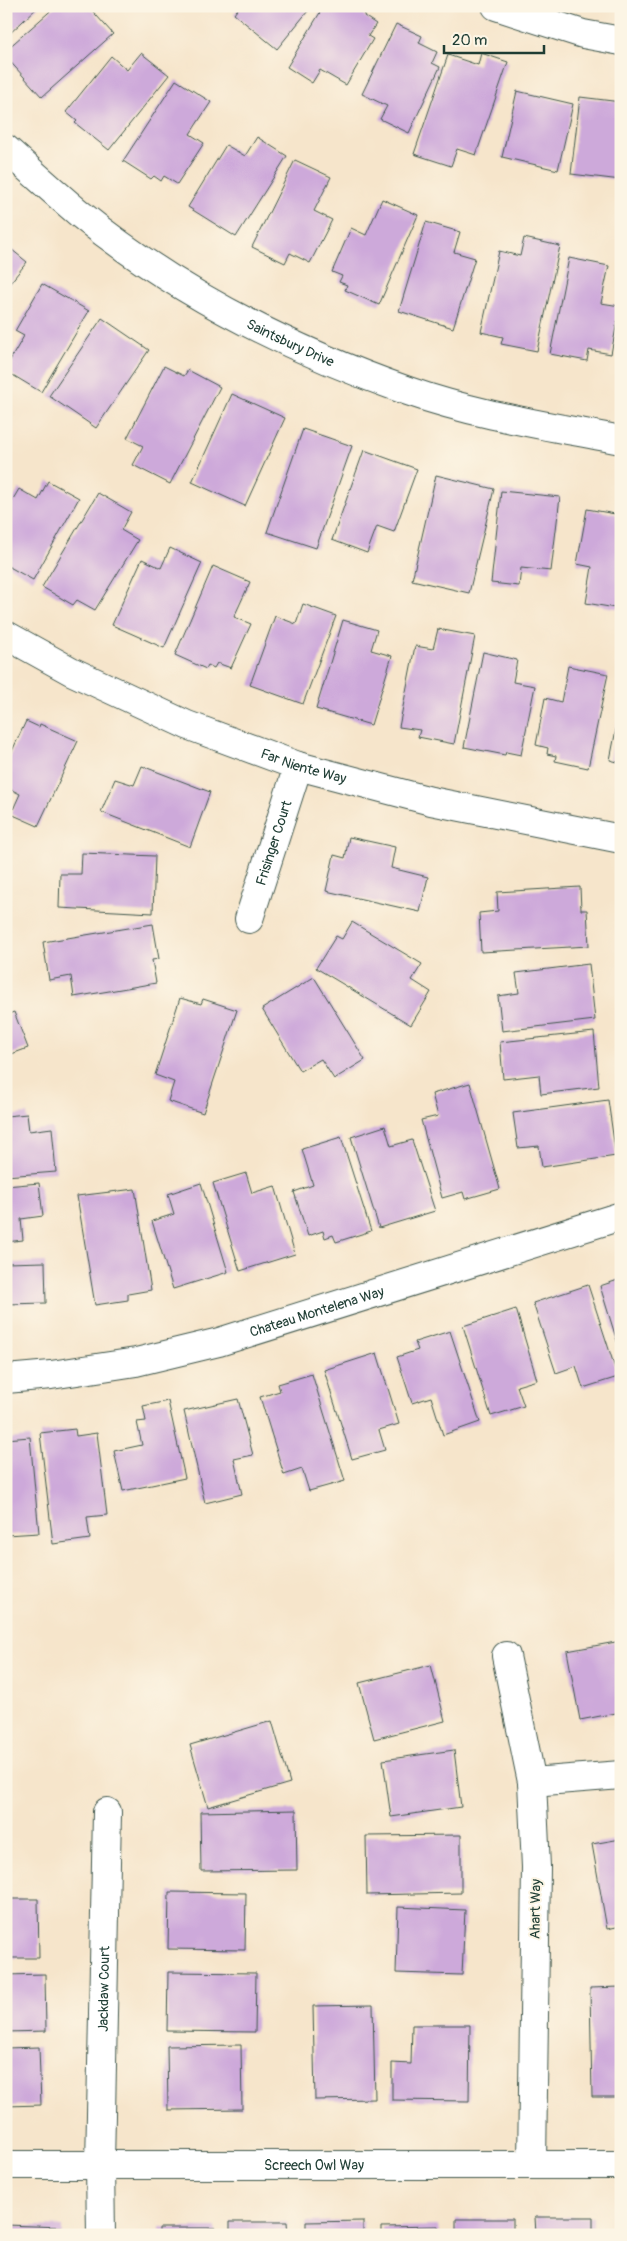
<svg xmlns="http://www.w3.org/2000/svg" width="627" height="2241" font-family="Pangolin,sans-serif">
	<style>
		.building { fill: #cda9da }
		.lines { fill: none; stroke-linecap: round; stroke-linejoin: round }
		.minor-casing { stroke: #3f564b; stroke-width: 30 }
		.minor { stroke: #fff; stroke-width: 28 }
		.labels { text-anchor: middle; stroke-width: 4; stroke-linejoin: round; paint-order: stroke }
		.street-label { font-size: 14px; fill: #1f3d34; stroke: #fcf5e5 }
	</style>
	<rect width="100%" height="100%" fill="#fcf5e5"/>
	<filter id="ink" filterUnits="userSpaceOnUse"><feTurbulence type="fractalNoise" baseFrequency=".02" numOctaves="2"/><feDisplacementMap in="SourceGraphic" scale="10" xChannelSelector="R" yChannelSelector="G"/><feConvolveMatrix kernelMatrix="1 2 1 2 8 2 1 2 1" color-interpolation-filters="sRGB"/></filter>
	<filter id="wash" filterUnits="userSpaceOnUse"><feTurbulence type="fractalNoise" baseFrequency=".0096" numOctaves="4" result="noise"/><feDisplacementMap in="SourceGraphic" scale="20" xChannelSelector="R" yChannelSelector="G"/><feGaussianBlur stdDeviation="1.12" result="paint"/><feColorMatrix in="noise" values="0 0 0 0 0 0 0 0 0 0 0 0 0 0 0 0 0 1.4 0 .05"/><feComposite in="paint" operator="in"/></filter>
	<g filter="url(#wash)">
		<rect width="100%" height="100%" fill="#f6e5cb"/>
		<g id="blocks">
			<path class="building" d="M6,6h33l-33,31z
				M56,6h32l25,28 -71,63 -36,-40v-7z
				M240,6h72l-35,43 -43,-35z
				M324,6h32l10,6 -2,4 12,8 -8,12 5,3 -27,46 -26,-15 -8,13 -25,-16z
				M396,24l26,12 -3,7 18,9 -5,11 8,4 -31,66 -29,-14 7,-13 -25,-12z
				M141,53l28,22 -60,75 -34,-27 2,-2 -11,-9 45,-56 16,14z
				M481,53l27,9 -32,93 -19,-6 -6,17 -37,-12 34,-99 30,10z
				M176,80l35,22 -21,32 14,9 -27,41 -13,-8 -3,5 -7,-5 -3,3 -28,-18z
				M517,91l56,13 -15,66 -56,-13z
				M580,97l41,5v78l-50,-6z
				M257,137l30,19 -51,81 -48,-30 38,-62 19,11z
				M295,160l36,17 -17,34 18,9 -22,43 -20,-10 -5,10 -33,-16z
				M382,199l36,16 -39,90 -34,-15 2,-5 -8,-3 3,-6 -10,-4 19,-44 15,7z
				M426,222l34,10 -6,20 21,6 -22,70 -54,-17z
				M524,238l36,8 -23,105 -36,-7 2,-7 -22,-5 18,-81 21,5z
				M6,245l21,17 -21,26z
				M569,258l40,8 -8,37 19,3 -9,48 -22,-4 -2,11 -37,-7z
				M42,284l47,27 -48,81 -35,-21v-4l18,-31 -9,-5z
				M102,318l47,32 -53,78 -47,-32z
				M164,366l20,10 4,-6 32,17 -50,97 -37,-19 10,-19 -16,-8z
				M232,394l53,24 -40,88 -53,-24z
				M303,429l49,17 -36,102 -49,-16z
				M364,450l53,19 -23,63 -17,-6 -10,27 -35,-13z
				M436,475l58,14 -25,104 -57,-13z
				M48,481l31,17 -46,82 -27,-15v-54l13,-22 19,11z
				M501,491l59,6 -9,74 -30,-3 -2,18 -28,-3z
				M98,493l33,19 -10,18 17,10 -43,70 -18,-10 -4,5 -31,-18z
				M587,509l34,6v94l-35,-6 6,-36 -15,-3z
				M170,548l32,15 -38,85 -52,-23 30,-66 19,9z
				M213,566l37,16 -16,35 17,7 -20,44 -14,-5 -3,5 -6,-3 -2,4 -31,-14z
				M303,604l33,12 -33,88 -53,-19 25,-69 21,8z
				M343,620l34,10 -6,20 21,6 -21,69 -55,-16z
				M438,629l37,7 -21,108 -36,-7 2,-7 -21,-3 16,-81 18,3z
				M483,652l34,8 -4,22 22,4 -14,69 -15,-3 -1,3 -41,-8z
				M568,666l40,8 -20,94 -33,-7 1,-5 -9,-2 1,-6 -12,-3 9,-47 16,4z
				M620,709h1v54l-11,-3z
				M26,721l13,6 1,-3 38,17 -40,85 -27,-12 9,-20 -14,-7v-23z
				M142,766l68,26 -20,55 -89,-35 14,-33 19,6z
				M349,837l46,10 -4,21 37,9 -8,35 -94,-21 8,-36 11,3z
				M82,853l73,3 -2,57 -94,-5 1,-34h21z
				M580,887l1,23h6l2,36 -108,6 -2,-39 19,-2 -1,-19z
				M352,922l70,42 -10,16 19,12 -20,33 -95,-57 20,-32 6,3z
				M153,924l6,35 -7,1 4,23 -82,14 -3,-21 -22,4 -6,-38z
				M589,964l6,56 -93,11 -4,-35 21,-3 -3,-20z
				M314,977l51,83 -31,19 -13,-20 -21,12 -38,-62z
				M180,998l21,6 2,-5 34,11 -34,103 -35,-12 6,-19 -19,-7z
				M14,1012l14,36 -22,8v-41z
				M594,1032l5,55 -58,7 -2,-19 -36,4 -3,-37z
				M470,1083l30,106 -35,10 -2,-7 -21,6 -21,-78 17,-4 -6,-22z
				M608,1100l8,56 -74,11 -3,-21 -21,2 -5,-35z
				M27,1114l2,17 23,-3 4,44 -50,4v-60z
				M385,1126l6,20 21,-6 23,71 -56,17 -28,-91z
				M341,1137l30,94 -35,11 -3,-7 -8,3 -2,-7 -15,5 -14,-44 19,-7 -11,-36z
				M246,1173l6,20 23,-7 20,68 -55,17 -27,-88z
				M39,1183l4,33 -22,3 2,21 -17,2v-56z
				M201,1183l27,89 -55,17 -21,-68 22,-7 -6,-20z
				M135,1189l16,101 -23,4v6l-33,5 -18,-109z
				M45,1262l1,41 -40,1v-41z
				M621,1279v72h-1l-20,-65z
				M588,1285l30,92 -35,11 -7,-22 -20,7 -23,-70z
				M516,1309l21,71 -20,6 7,20 -33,10 -28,-90z
				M450,1331l30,91 -37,13 -12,-38 -19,6 -15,-46 21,-7 -3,-8z
				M377,1353l22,71 -20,6 6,20 -33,9 -28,-89z
				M312,1374l33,107 -36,10 -7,-22 -18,6 -24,-78 20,-6 -2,-7z
				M238,1399l15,56 -19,4 8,35 -37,9 -21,-92z
				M168,1401l17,77 -62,13 -9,-40 28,-6 -5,-23 9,-1 -3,-15z
				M75,1429l1,7 21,-3 10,82 -20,2 3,22 -37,5 -13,-111z
				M30,1437l9,96 -33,2v-96z
				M621,1641v71l-41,8 -13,-69z
				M431,1665l14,56 -71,18 -15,-56z
				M272,1721l18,62 -82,24 -18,-62z
				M454,1750l7,57 -70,10 -8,-57z
				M296,1810l1,60 -96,1 -1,-59z
				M461,1835v58l-94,2 -1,-59z
				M621,1839v87l-14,3 -15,-85z
				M169,1892l77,1 -1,57 -77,-1z
				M6,1899h32l1,59h-33z
				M398,1907l67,3 -3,65 -66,-2z
				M168,1972l88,1 -1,59 -88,-1z
				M45,1974l1,57 -40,1v-57z
				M621,1987v110h-29l-2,-109z
				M373,2005l2,94 -60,1 -2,-94z
				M412,2025h58l-1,76 -77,-1v-37l19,1z
				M241,2045l1,64 -74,1 -1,-64z
				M39,2047l2,58 -35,1v-58z
				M535,2217h58v18h-57z
				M456,2219h57v16h-57z
				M363,2221v14h-57v-13z
				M230,2222h57l1,13h-58z
				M6,2225l56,2v8h-56z
				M438,2226l1,9h-57v-8z
				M159,2228h57v7h-57z"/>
		</g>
	</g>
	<g filter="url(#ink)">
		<use href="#blocks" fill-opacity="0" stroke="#3f564b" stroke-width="1"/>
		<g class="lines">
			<g class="minor-casing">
				<g id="minor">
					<path d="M496,6l87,28 38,7"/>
					<path id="s1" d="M6,149c25,22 49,44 74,65 96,78 211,136 328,177 68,24 142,35 213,49"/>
					<path id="s2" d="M6,635l65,36 116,54 111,41 133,35 190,38"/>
					<path id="s3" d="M249,919l49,-153"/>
					<path id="s4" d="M6,1379l45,-4 85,-13 83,-20 402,-126"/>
					<path d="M506,1656l26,126 4,85 -4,298"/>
					<path d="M532,1782l89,-7"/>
					<path id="s5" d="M6,2165h615"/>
					<path id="s6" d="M101,2235l-1,-70 7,-353"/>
				</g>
			</g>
			<use href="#minor" class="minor"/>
		</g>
	</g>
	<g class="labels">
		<g class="street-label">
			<text dy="5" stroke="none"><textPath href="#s1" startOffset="346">Saintsbury Drive</textPath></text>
			<text dy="5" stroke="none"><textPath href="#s2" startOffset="326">Far Niente Way</textPath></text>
			<text dy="5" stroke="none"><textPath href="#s3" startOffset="80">Frisinger Court</textPath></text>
			<text dy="5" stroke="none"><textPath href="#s4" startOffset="319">Chateau Montelena Way</textPath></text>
			<text transform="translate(535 1909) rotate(-89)" y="5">Ahart Way</text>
			<text dy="5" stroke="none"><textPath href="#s6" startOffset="246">Jackdaw Court</textPath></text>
			<text dy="5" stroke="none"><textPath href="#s5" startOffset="308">Screech Owl Way</textPath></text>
		</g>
	</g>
	<rect width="627" height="2241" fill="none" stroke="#fcf5e5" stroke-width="25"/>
	<path d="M444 45v8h100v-8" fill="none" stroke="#1f3d34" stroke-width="2.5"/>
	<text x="452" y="45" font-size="15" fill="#1f3d34" stroke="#fcf5e5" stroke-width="4" paint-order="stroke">20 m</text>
</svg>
